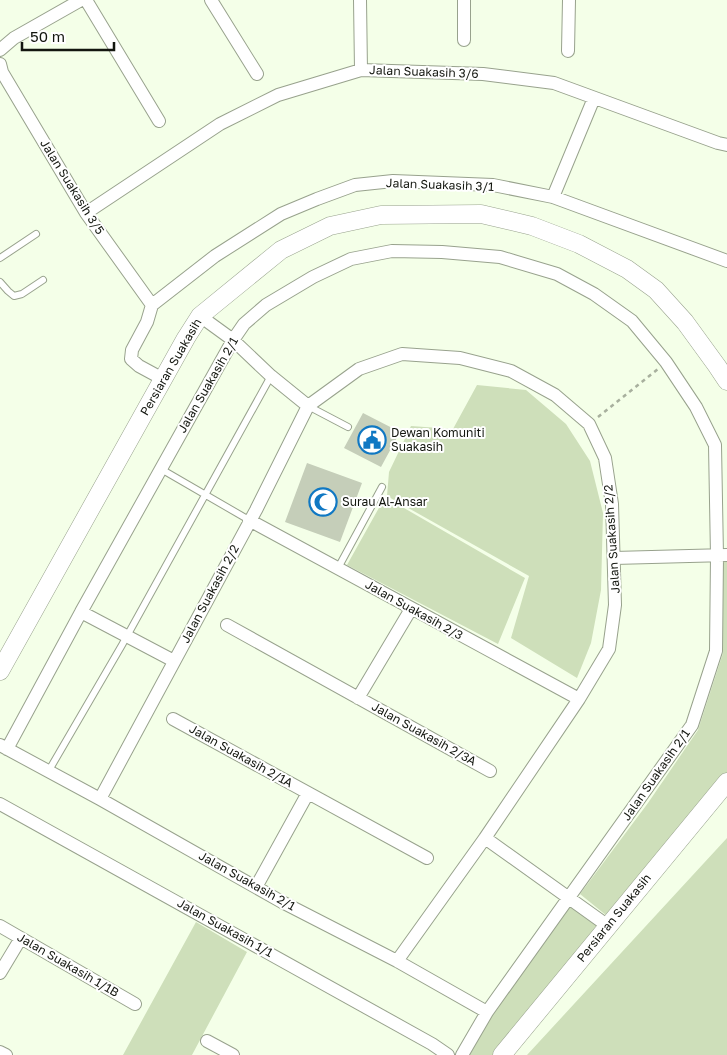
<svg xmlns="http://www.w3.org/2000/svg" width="727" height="1055" font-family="'Golos Text',sans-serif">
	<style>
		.green { fill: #cedfba }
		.building { fill: #c5ceb9 }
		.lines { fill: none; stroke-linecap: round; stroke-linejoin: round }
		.lane-casing { stroke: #98a28d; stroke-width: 8 }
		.street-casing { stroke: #98a28d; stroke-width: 14 }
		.secondary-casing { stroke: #98a28d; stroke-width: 19 }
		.path { stroke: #a8b09e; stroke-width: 2.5; stroke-dasharray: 4 4; stroke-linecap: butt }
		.lane { stroke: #fff; stroke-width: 6 }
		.street { stroke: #fff; stroke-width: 12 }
		.secondary { stroke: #fff; stroke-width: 18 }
		.labels { text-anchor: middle; stroke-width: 4; stroke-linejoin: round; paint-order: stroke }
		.street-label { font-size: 12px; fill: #13160f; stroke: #fff }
		.poi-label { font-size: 12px; fill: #13160f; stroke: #fff; text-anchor: start }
	</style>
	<rect width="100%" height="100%" fill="#f4ffe8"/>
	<path class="green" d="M477,385l49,5 40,34 24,37 13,52 -2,77 -10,53 -14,35 -66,-40 18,-62 -142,-80 2,-24 22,-46 42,3z
		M385,497l140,81 -27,66 -151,-79z
		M721,560h6v213l-120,143 -27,-22 68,-91 50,-73 25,-77z
		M727,838v217h-200z
		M571,904l29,23 -102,128h-31l22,-39z
		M196,922l51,30 -55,103h-69z"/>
	<path class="building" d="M363,413l37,19 -19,35 -37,-19z
		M307,463l55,20 -22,59 -55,-20z"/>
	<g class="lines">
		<g class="lane-casing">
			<path id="lane" d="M0,258l36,-24
				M0,282l8,9 6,5 8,-2 21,-14
				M308,406l40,21
				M161,469l88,51
				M338,568l44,-81
				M48,772l74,-127 149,-269"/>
		</g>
		<g class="street-casing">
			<path id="street" d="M86,0l73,121
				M211,0l46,74
				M360,0l1,70
				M464,0v40
				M0,50l14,-12 67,-38
				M568,51l1,-51
				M0,64l2,8 84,141 66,92
				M553,197l41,-99
				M86,213l134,-89 58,-29 83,-25 122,4 71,9 164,60 9,2
				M200,316l33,24 38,36 37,30
				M163,379l-24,-13 -8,-7 1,-9 15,-28 5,-17 63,-49 66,-42 36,-15 38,-14 38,-4 100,4 60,12 174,64
				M249,520l330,179
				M614,558l113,-3
				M81,612l152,-272 11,-16 22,-19 47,-28 38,-18 41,-8 50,1 58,5 57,17 37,20 38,27 34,41 30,45 19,38 2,111 -1,95 -24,74 -205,287 -25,43
				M227,625l263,146
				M358,698l53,-89
				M173,719l254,139
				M0,745l100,54 182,103 115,59 90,51
				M7,749l74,-137 93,49
				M100,799l156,-289 52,-104 51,-37 43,-15 58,4 51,13 44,24 34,29 16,34 7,46 3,101 -6,44 -30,50 -94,139 -88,123
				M0,804l432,240 16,11
				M485,838l123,88
				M256,887l52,-94
				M0,926l135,78
				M0,973l21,-35
				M207,1041l26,14
				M0,1052l6,3"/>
		</g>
		<g class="secondary-casing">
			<path id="secondary" d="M0,671l186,-333 14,-22 81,-66 49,-24 51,-11 100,-1 51,12 47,18 48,25 29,21 29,32 32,44 10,15
				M502,1055l225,-273"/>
		</g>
		<path class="path" d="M598,417l60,-48"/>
		<use href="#lane" class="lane"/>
		<use href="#street" class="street"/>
		<use href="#secondary" class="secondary"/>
	</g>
	<defs>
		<g id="civic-ring" transform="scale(1.4375)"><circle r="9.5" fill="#fff" stroke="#1078c3" stroke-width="1.5"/><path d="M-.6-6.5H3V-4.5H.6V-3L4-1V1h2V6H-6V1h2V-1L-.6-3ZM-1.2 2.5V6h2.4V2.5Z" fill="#1078c3"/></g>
		<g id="mosque-ring" transform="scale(1.4375)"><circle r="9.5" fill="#fff" stroke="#1078c3" stroke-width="1.5"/><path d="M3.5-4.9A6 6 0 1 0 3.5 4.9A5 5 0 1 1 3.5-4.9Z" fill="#1078c3"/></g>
	</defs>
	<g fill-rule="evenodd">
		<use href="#civic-ring" x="372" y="440"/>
		<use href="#mosque-ring" x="323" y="502"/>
	</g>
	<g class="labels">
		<g class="street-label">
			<text transform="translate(424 72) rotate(2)" y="4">Jalan Suakasih 3/6</text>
			<text transform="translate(440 185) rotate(2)" y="4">Jalan Suakasih 3/1</text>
			<text transform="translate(72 187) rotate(58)" y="4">Jalan Suakasih 3/5</text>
			<text transform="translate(171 367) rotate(-60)" y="4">Persiaran Suakasih</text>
			<text transform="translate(208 385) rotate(-60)" y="4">Jalan Suakasih 2/1</text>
			<text transform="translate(612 539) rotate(-94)" y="4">Jalan Suakasih 2/2</text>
			<text transform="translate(210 594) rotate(-62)" y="4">Jalan Suakasih 2/2</text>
			<text transform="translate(414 610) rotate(29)" y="4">Jalan Suakasih 2/3</text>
			<text transform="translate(424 734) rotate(29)" y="4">Jalan Suakasih 2/3A</text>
			<text transform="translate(241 756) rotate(29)" y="4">Jalan Suakasih 2/1A</text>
			<text transform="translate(656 775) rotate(-55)" y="4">Jalan Suakasih 2/1</text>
			<text transform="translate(247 881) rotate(29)" y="4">Jalan Suakasih 2/1</text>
			<text transform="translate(614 918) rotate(-51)" y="4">Persiaran Suakasih</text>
			<text transform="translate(225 928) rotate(29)" y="4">Jalan Suakasih 1/1</text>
			<text transform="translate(68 965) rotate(30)" y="4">Jalan Suakasih 1/1B</text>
		</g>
		<g class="poi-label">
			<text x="391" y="437">Dewan Komuniti<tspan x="391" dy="14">Suakasih</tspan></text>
			<text x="342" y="506">Surau Al-Ansar</text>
		</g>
	</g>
	<path d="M22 42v8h92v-8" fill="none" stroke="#13160f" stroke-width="2.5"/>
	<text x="30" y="42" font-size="15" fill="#13160f" stroke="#ffffff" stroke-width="4" paint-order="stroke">50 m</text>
</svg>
